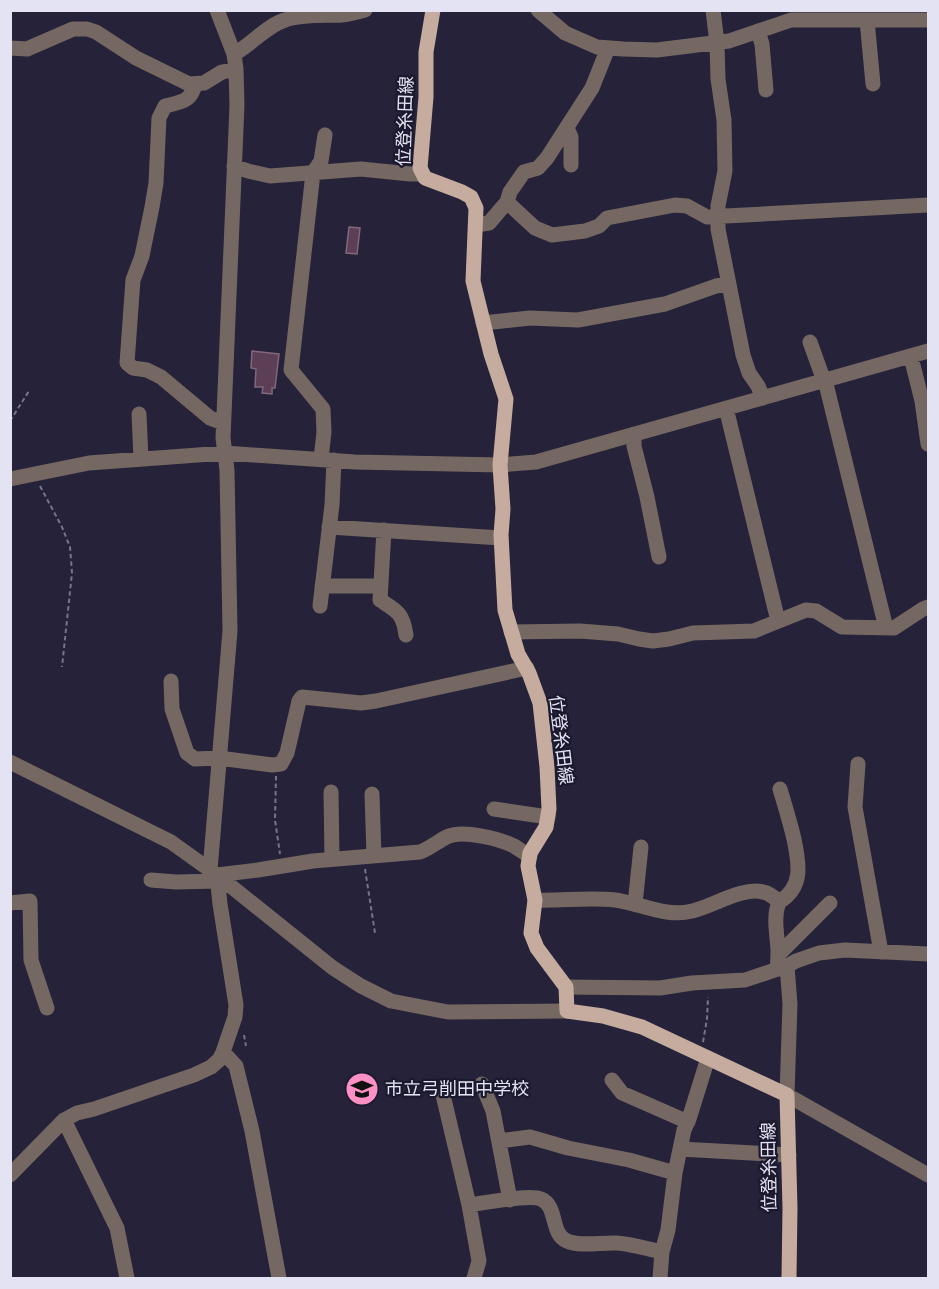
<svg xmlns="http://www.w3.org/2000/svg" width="939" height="1289" font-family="'Work Sans','Noto Sans JP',sans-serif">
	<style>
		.building { fill: #5d3e57; stroke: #81687b; stroke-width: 1.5 }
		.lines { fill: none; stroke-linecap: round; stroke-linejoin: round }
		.path { stroke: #777589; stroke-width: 2; stroke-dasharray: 4.5 3; stroke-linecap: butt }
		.minor { stroke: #756862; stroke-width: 15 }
		.major { stroke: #c5ac9e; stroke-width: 15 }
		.labels { text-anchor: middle; stroke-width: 4.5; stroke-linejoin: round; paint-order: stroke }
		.street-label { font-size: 18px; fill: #e4e3f3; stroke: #1b192e }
		.poi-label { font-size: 18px; fill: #e4e3f3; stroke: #1b192e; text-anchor: start }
	</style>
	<rect width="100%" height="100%" fill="#252239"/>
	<path class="building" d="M349,227l11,1 -3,26 -11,-1z
		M252,351l27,3 -4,34h-3v6l-10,-1 1,-6h-8l1,-18 -5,-1z"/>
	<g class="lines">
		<path class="path" d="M10,421l19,-30
			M40,486l22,41 8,20 2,26 -10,94
			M276,776l-1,44 5,34
			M365,869l10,64
			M244,1035l2,11
			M703,1042l4,-23 1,-22"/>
		<path class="minor" d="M538,10l27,23 32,14 26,2 34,1 72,-9 62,-21h137
			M713,10l4,33 1,36 6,41 1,51 -7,35v23l25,126 6,18 9,13 5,12
			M867,20l6,64
			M758,31l4,13 4,46
			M10,48l17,1 46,-20h14l9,3 40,26 53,26 15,-1 18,-11 14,-3
			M234,54c18,-10 32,-28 51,-34 18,-6 39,-4 57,-5 8,-1 16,-3 23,-5
			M195,84c-4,18 -14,18 -30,22l-6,12 -3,65 -4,24 -10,49 -9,24 -6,83 6,5 14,2 14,7 49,41 13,5
			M567,128l4,9v28
			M234,166l14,5 22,5 91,-7 49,5h12
			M507,202l28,26 17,7 33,-4 14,-5 8,-8 68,-13 12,1 20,11 221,-12
			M476,225l13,-2 18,-21 3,-10 14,-20 14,-4 9,-10 45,-70 16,-40
			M483,323l47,-5 48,2 87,-16 51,-18 12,-2
			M810,342l14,39 3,7 59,240
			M911,357l11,44 6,43
			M726,408l52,213
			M139,414l2,45
			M634,434v12l13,51 12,60
			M321,459l3,-27 -1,-23 -32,-39 22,-197 8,-12 4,-26
			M10,479l79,-16 136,-10 130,9 145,3 36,-3 392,-111
			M329,527l172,11
			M384,530l-4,70c17,11 23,13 26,35
			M322,586h59
			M320,606l12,-101 2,-45
			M511,632l69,-1 38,3 21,5 14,2 16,-2 24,-6 61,-2 52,-21 10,1 26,16 52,1 29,-19 5,-2
			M171,681l1,28 15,44 8,6 24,-1 53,7 9,-1 6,-11 12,-52 3,-4 59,6 15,-2 151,-33
			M10,762l161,80 46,33 116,93 28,18 30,15 57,11 119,-1
			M858,764l-3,43 26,145
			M331,792l1,67
			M372,794l2,62
			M494,809l54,8
			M210,870l20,-239 -3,-161 -4,-32 14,-333 -1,-36 -2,-15 -17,-44
			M217,875l41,-5 55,-9 107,-9c11,-4 19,-12 29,-16 15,-6 51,3 65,10 5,3 10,7 16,10
			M151,880l25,2 42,-1
			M535,900c27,1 53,-3 80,0 25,3 51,18 77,11 19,-4 52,-25 71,-19 6,1 12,6 16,10 -6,15 -2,31 -1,48 0,6 0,13 -1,19
			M779,902c25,-15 20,-39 15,-63 -4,-17 -9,-33 -14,-50
			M10,903l20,-2 1,59 16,48
			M635,904l6,-57
			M778,955l52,-52
			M787,966l3,38 -3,91 141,80
			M566,987l94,1 32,-5 53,-3 42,-14 9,-5 23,-8 26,-3 83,4
			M223,1052l13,14 16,65 27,147
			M612,1080l10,13 66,29
			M482,1084l11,27 17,89
			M443,1095l26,110 10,56 -5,17
			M64,1120l53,108 10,50
			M499,1141l31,-4 38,11 61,12 46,13
			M680,1149l109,6
			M10,1175l54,-55 13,-7 17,-4 100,-34 17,-8 8,-7 4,-8 12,-35 1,-12 -16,-101 -3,-29
			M469,1205c15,-2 61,-11 72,-6 17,7 9,35 26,42 14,6 35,1 50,2 15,1 30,6 45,9
			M660,1278l2,-26 6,-22 7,-57 9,-43 5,-11 19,-61"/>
		<path class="major" d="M433,10l-7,42v45l-6,71 5,10 37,14 9,5 5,11 -3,73 18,73 15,45 -6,66 3,44 -2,26 4,75 13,44 11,19 11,30 7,64 2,42 -3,18 -16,26 -2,13 7,34 -4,33 6,15 29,39 1,24 36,5 39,11 145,68 3,113 -1,70"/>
	</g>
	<defs>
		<g id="school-disc" transform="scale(1.725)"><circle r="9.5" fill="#fc8fc3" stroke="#1b192e"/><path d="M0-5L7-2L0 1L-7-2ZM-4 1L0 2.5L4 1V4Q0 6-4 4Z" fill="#111"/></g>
	</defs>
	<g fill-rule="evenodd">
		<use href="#school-disc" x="362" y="1089"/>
	</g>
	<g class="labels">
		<g class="street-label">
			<text transform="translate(405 121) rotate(-88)" y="6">位登糸田線</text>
			<text transform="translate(561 740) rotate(83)" y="6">位登糸田線</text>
			<text transform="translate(769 1167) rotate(-91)" y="6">位登糸田線</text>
		</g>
		<g class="poi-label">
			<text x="385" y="1095">市立弓削田中学校</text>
		</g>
	</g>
	<rect width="939" height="1289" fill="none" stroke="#e4e3f3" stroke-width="24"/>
</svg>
